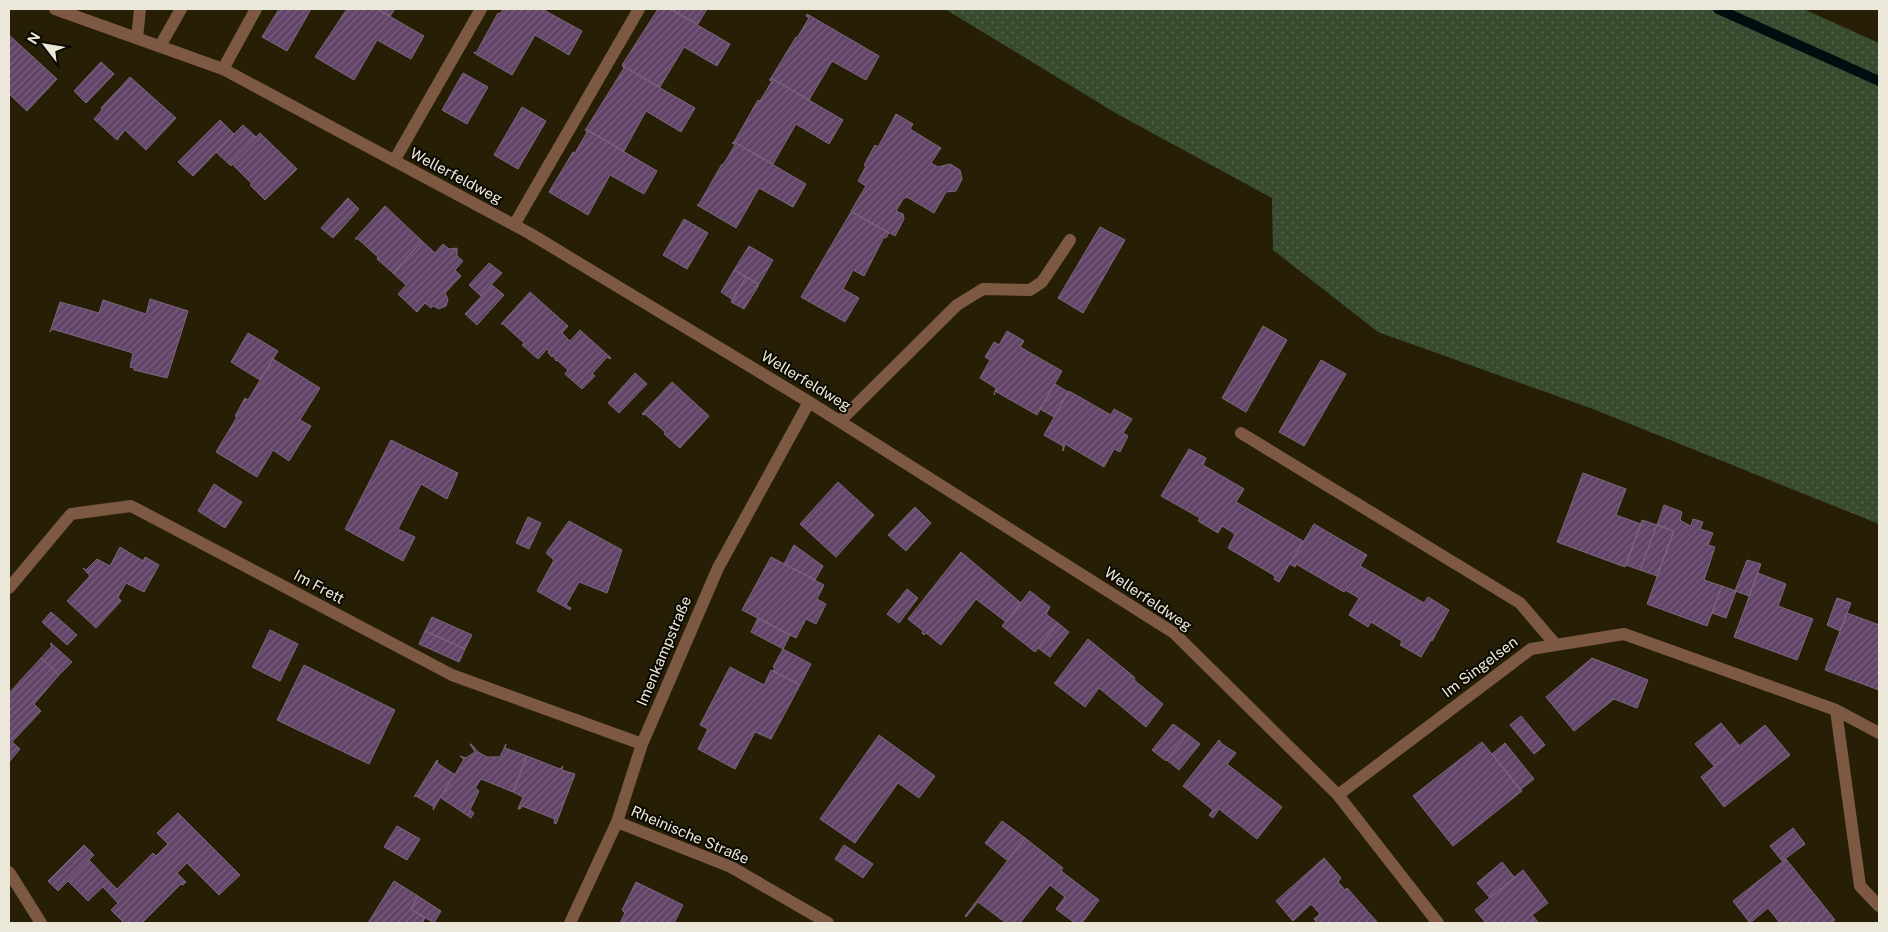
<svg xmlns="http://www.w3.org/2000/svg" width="1888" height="932" font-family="'Public Sans',sans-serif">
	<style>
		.grass { fill: url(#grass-dots) }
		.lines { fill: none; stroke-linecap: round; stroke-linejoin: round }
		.stream { stroke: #000e0f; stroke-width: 10 }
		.building { fill: url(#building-hatch); stroke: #7b687f }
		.minor { stroke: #7d5943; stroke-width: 12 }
		.labels { text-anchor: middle; stroke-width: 4; stroke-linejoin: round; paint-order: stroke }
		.street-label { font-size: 15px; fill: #ece8d9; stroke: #0c0902 }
	</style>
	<defs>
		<pattern id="grass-dots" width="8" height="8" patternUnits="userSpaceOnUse" patternTransform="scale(1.25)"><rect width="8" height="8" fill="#384b2f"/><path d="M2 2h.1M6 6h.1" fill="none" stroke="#55654d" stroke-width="1.8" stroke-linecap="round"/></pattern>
		<pattern id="building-hatch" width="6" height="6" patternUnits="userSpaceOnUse" patternTransform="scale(1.25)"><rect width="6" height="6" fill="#624468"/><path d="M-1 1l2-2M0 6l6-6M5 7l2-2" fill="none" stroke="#795f7d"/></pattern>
	</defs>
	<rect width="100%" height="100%" fill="#261f05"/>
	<path class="grass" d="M945,9h858l76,34v481l-286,-115 -215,-77 -105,-82 -1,-52 -153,-83z"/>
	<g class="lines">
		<path class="stream" d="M1718,9l161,72"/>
	</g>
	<path class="building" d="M279,9h32l-24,42 -25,-14z
		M347,9h30l47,27 -13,23 -34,-19 -23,40 -39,-23z
		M377,9h18l-5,7z
		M503,9h39l40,22 -13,24 -34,-20 -23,40 -38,-22v-1l2,1 22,-40 2,1z
		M658,9h12l60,35 -13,22 -33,-19 -24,40 -38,-22z
		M671,9h36l-9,15z
		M807,14l72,42 -13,24 -34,-19 -23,39 -38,-22 25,-41 1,1 12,-20 -3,-2z
		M9,35l48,44 -30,32 -18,-17z
		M101,62l13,12 -28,29 -12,-12z
		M622,66l73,42 -14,24 -35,-21 -22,40 -38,-22 38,-61z
		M463,73l25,14 -21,37 -25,-14z
		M130,77l46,41 -30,32 -21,-20 -8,10 -23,-21 8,-9 -1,-2z
		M771,78l72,42 -14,24 -33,-20 -23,40 -39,-22 24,-42 2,1 12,-20 -3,-1z
		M522,107l24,14 -28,48 -24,-14z
		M896,114l17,10 -3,5 31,19 -10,15 7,4 12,-3 10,6 2,9 -6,12 -10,1 -12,21 -27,-16 -4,2 -7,12 7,3 1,5 -9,17 -44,-25 15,-25 -8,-5 8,-15 -2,-1 11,-20 3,2z
		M220,120l14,14 -41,42 -15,-14z
		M243,125l13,12 -27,27 -13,-12z
		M585,129l72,42 -13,23 -34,-19 -22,40 -39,-23 24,-40 2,1 12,-21z
		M260,133l37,36 -32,31 -15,-15 2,-1 -20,-20 -1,2 -2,-2z
		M734,142l72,42 -13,23 -34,-19 -23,40 -39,-23 2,-1 23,-40 1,1 12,-20 -3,-2z
		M348,198l11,11 -26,29 -12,-10z
		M385,206l37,35 -29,32 -16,-14 1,-2 -20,-18h-3z
		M851,212l38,21 -3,5 -2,-1 -20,39 -11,-6 -10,19 16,9 -14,24 -44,-25z
		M684,219l24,14 -21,36 -24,-14z
		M1100,227l25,13 -42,73 -25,-15z
		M422,241l13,12 8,-9 6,5 8,-1v8l6,5 -8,9 6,6 -16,17 3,6 -2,7 -7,3 -6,-3 -2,2 -6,-5 -8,9 -19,-18 8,-9 -13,-12z
		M749,246l24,14 -14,24 -25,-14z
		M489,263l13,10 -21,23 -12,-11z
		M734,270l12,7 -13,23 -12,-8z
		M746,277l13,8 -15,24 -13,-7z
		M492,285l12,10 -27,30 -12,-11z
		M530,292l38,34 -6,7 8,8 10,-11 31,28 -1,1 -3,-2 -15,17 3,2 -13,13 -17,-15 3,-4 -11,-10 -1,1 -3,-6 -1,2 -4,-4 1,-2 -2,-2 -9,10 -16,-14 2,-2 -21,-19h-2z
		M150,299l38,12 -21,67 -33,-8v-2l-4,-1 3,-14 -81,-24 -2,3 10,-30 39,11 4,-13 43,14z
		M1263,326l24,14 -41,72 -24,-14z
		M1007,331l17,10 -4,6 42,24 -25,44 -42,-24 -1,4 2,-7 -16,-10 10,-18 -5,-3 9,-15 5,3z
		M248,333l30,18 -18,29 -29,-18z
		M273,359l47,29 -20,32 11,6 -22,35 -16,-11 -16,27 -41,-25 21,-35 -2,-1 10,-18 3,2z
		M1321,360l25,14 -42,72 -25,-14z
		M635,373l12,11 -28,29 -11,-10z
		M672,382l37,34 -29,32 -16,-14 1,-2 -20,-18 -1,1 -2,-1z
		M1055,384l13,8 -14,25 -14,-8z
		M1069,391l42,24 3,-6 18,10 -9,14 5,3 -8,16 -6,-3 -10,18 -39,-23 -2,7v-5l-19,-11z
		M391,440l67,33 -11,26 -26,-15 -23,45 17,8 -12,24 -58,-32z
		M1189,449l17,9 -3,7 41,24 -8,13 67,39 -24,41 -5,-3 1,-3 -47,-28 7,-14 -13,-8 -4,7 -20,-12 2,-3 -39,-22z
		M1583,473l43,16 -10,26 25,9 -16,43 -68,-25z
		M838,482l36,33 -38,42 -36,-33z
		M214,484l28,18 -17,26 -27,-17z
		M1664,505l18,7 -2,8 3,2 8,4 2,-7 10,3 -3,7 13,4 -5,12 7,2 -11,33 18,6 -15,40 -60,-22 27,-73 -17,-6z
		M915,507l16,16 -25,28 -18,-16z
		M528,517l13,6 -12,26 -13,-6z
		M1642,520l15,5 -17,45 -14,-5z
		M569,521l53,29 -15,43 -28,-11 -13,23 5,3 -1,2 -33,-19 17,-31 -8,-7z
		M1314,524l53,31 -7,11 64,37 4,-6 21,13 -17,31 -1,-1 -10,17 -21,-12 2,-4 -31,-19 -3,5 -19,-12 10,-17 -14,-8 -1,2 -48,-28 -1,3 -5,-3z
		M1657,525l17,6 -17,45 -17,-6z
		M794,545l29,21 -8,14 -31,-16z
		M120,547l23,14 2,-4 14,8 -15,27 -18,-9 -8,14 3,4 -25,27 -29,-27 23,-25 -7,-8 3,2 11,-11 13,7z
		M961,552l60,51 -15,19 -30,-23 -35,46 -15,-12 -2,2 -2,-2 1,-2 -15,-12z
		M771,557l53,28 -7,14 9,5 -10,20 -10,-5 -10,19 -54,-28z
		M1747,560l14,4 -12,32 -14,-5z
		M1758,573l28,11 -8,22 35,13 -16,41 -63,-23z
		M1722,586l14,5 -10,27 -14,-5z
		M907,589l11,9 -19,25 -12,-9z
		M1030,591l20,16 -4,7 12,9 -23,29 -33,-26z
		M1837,598l14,5 -11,28 -13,-6z
		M51,612l26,23 -10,10 -25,-23z
		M1847,613l32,12v65l-54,-20z
		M432,617l40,18 -7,14 -40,-18z
		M758,618l32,17 -7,14 -32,-17z
		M1058,623l11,9 -19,25 -12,-9z
		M270,630l28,14 -18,37 -28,-14z
		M425,631l40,18 -6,13 -40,-18z
		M1088,639l45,37 2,2 -1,2 29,24 -17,23 -47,-39 -14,19 -31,-24h1z
		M51,643l21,19 -13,13 -18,-17 11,-12 -2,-2z
		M783,649l28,15 -11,21 -27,-14 2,-3 -2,-1z
		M41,658l18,17 -25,29 7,7 -29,31 8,7 -11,13v-69z
		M1592,658l56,22 -11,28 -23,-9 -40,32 -28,-34z
		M304,665l91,45 -26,54 -92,-44z
		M730,667l34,18 7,-15 29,15 -29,54 -16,-7 -20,37 -37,-20 10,-20 -8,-4z
		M1521,716l24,29 -11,9 -24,-29z
		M1721,723l18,22 -25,21 -19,-22z
		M1173,724l14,10 -21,27 -14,-11z
		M1765,725l25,30 -66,52 -23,-30z
		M1187,734l13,10 -21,26 -12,-10z
		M879,735l56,41 -16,22 -21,-15 -43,60 -35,-24z
		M1219,740l3,4 14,9 -9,11 55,43 -25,32 -38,-30 -6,9 -4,-3 4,-5 -30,-24z
		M1482,742l40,49 -69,55 -40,-50z
		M1505,743l29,36 -14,11 -28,-36z
		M470,744h1l7,8 9,5h13l6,-13 -1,4 22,8 -14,36 -32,-13 -6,9 4,3 -9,19 4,3 -3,5 -30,-20 23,-39 -4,-3 6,2 9,-6z
		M527,756l33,13 3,-3 -1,4 13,4 -19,50 -2,-1 1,-4 -33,-13 -2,3h-2l5,-12 -10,-5z
		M437,760l1,1 -1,2 17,11 -21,36 1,-3 -18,-11 -2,1z
		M178,813l62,62 -21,20 -32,-32 -10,10 9,9 -3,3 -2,-1 -39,39h-18l-13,-13 7,-7 -15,-16 6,-6 8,8 36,-36 3,3 12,-12 -11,-11z
		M1002,821l23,17 -18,22 -22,-17z
		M397,826l23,13 -13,21 -23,-13z
		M1793,828l12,16 -23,17 -12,-15z
		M1025,838l38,30 -2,3 38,29 -17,23h-7l-19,-14 9,-12 -15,-12 -30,38h-14l-28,-21 -12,15 -1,-1z
		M84,845l10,10 -36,36 -10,-10z
		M844,845l29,19 -10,14 -28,-19z
		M1324,858l17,20 -3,4 7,8 2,-2 31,35h-61l-3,-4 6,-5 -9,-10 -18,17 -17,-20z
		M1786,859l49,61 -4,3h-51l-12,-15 -18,15 -17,-22z
		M89,860l20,21 -21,20 -20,-20z
		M1502,862l13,16 -25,20 -13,-15z
		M1523,870l25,33 -16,12 7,8h-53l-11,-13z
		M394,881l24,15 -7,13 14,9 -3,5h-54z
		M636,882l47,23 -9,18h-54l5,-10 -3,-3z
		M418,896l23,15 -7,12 -23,-14z"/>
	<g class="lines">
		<path class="minor" d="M55,9l168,60 306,164 280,169 365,231 164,162 100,128
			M137,38l3,-29
			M160,46l21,-37
			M223,69l33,-60
			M394,161l87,-152
			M514,225l125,-216
			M840,421l117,-116 26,-16 47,1 12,-8 28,-42
			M1241,433l279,170 36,42
			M9,588l62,-74 60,-8 321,169 190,69
			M1836,710l24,176 19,20
			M1338,795l193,-146 93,-15 212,76 43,23
			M617,822l114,45 97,56
			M9,872l32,51
			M570,923l47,-101 25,-78 76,-176 91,-166"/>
	</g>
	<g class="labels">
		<g class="street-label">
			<text transform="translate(456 176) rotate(28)" y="5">Wellerfeldweg</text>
			<text transform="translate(806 381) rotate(31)" y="5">Wellerfeldweg</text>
			<text transform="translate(319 587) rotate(28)" y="5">Im Frett</text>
			<text transform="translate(1148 599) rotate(34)" y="5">Wellerfeldweg</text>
			<text transform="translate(664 651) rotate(-67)" y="5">Imenkampstraße</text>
			<text transform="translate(1480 667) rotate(-37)" y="5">Im Singelsen</text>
			<text transform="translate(690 835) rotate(23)" y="5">Rheinische Straße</text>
		</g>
	</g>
	<rect width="1888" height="932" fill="none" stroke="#ece8d9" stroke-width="20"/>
	<g transform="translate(45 45) rotate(301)" stroke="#0c0902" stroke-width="4" paint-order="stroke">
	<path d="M0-4L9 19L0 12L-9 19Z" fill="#ece8d9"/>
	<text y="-8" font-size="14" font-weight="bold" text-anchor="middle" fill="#ece8d9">N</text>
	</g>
</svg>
